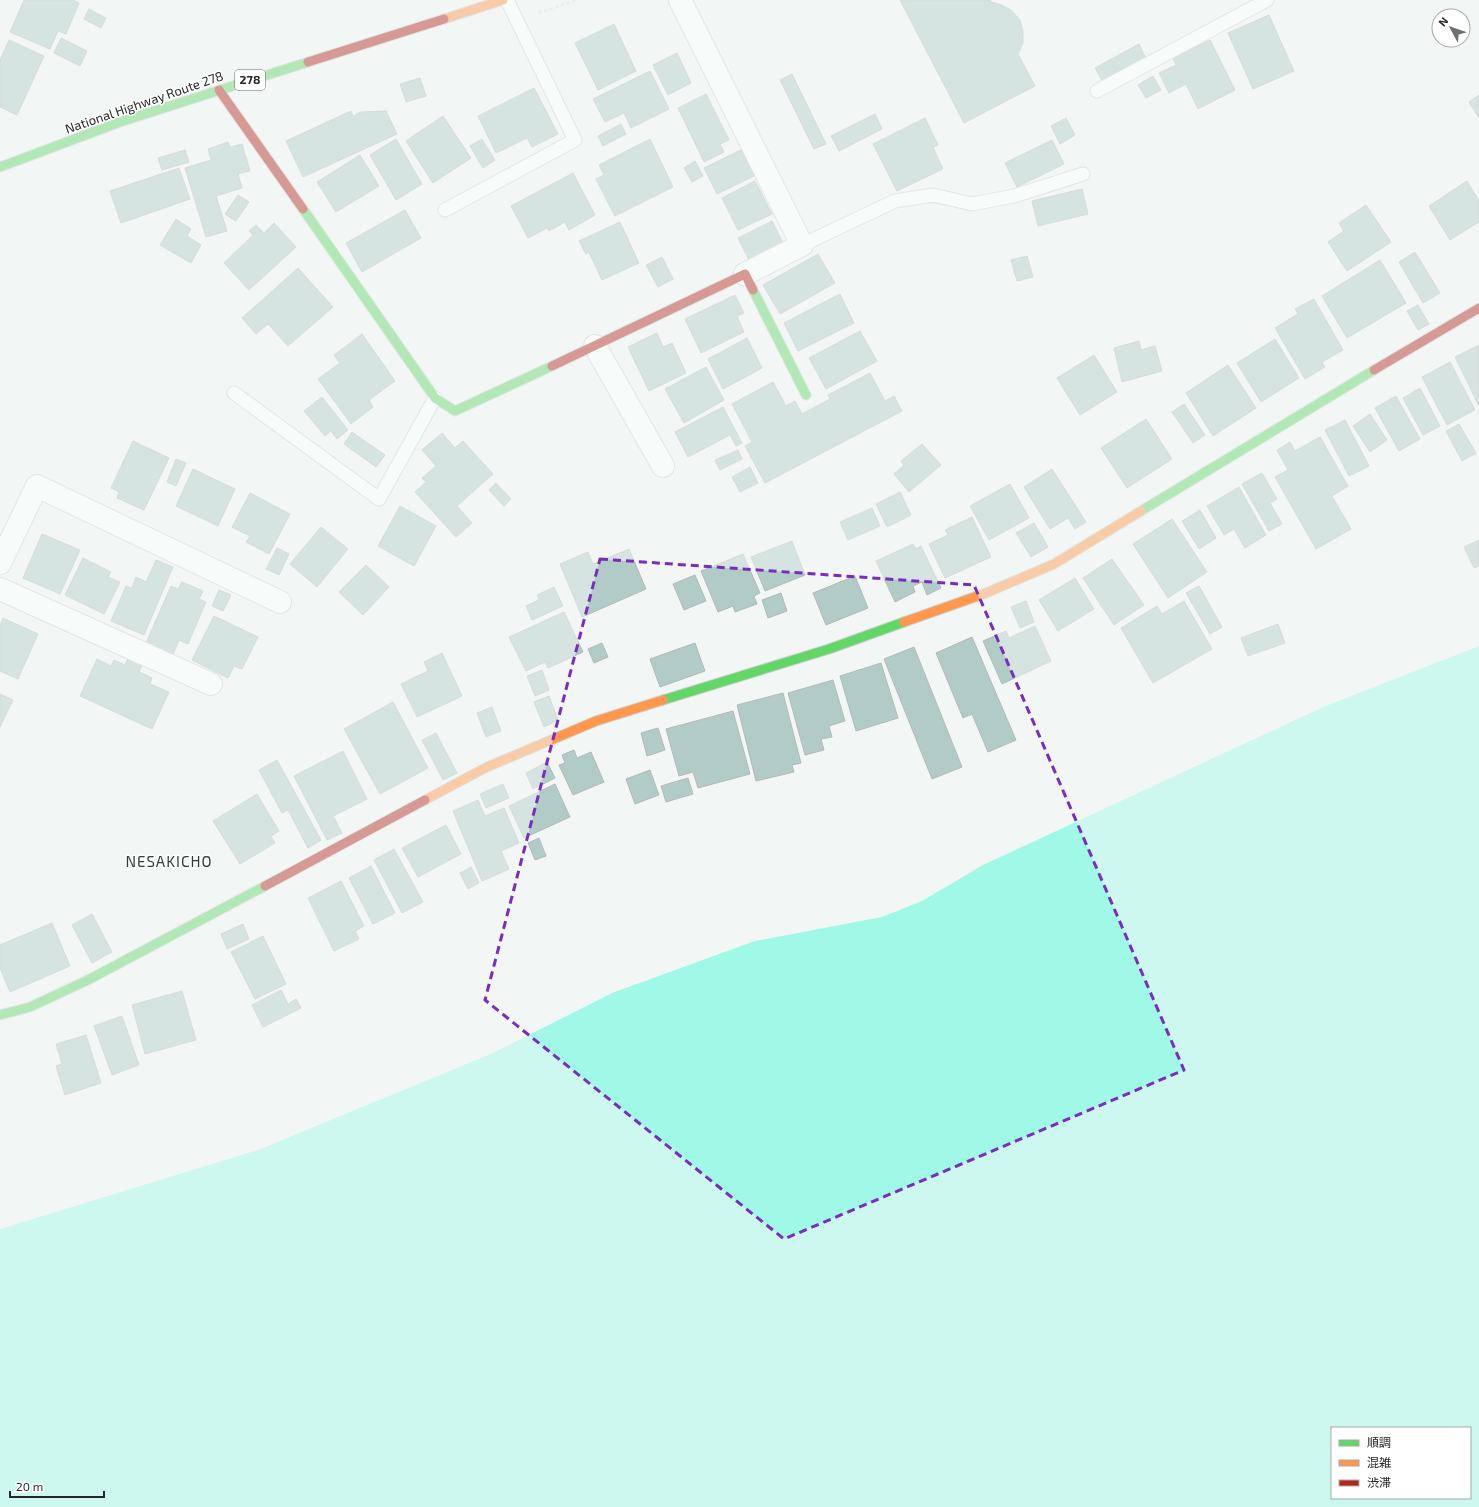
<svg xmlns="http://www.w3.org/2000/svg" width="1479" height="1507" font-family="'Exo 2','Noto Sans JP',sans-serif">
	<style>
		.water { fill: #a0f9e6; fill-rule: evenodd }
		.building { fill: #b1ccc7; stroke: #b5b8b8 }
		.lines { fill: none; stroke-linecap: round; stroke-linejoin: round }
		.lane-casing { stroke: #cdd0d0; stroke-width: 15 }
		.street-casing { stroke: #cdd0d0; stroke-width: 24 }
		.fast-casing { stroke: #cdd0d0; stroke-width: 11 }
		.slow-casing { stroke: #cdd0d0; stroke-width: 11 }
		.jam-casing { stroke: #cdd0d0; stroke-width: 11 }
		.path { stroke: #e1e2e2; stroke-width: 2.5; stroke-dasharray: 4 2; stroke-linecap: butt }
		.lane { stroke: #fdfefe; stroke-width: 13 }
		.street { stroke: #fdfefe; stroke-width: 22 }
		.fast { stroke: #63d668; stroke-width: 9 }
		.slow { stroke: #ff974d; stroke-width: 9 }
		.jam { stroke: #b3261e; stroke-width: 9 }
		.marked { fill: none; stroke: #7b2cbf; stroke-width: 3; stroke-dasharray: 8 5; stroke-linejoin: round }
		.labels { text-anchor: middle; stroke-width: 3; stroke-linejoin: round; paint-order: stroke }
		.shield { fill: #fff; stroke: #666867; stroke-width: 1 }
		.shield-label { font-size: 12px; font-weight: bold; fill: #242726 }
		.street-label { font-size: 13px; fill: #242726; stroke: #fff }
		.quarter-label { font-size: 15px; letter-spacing: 1px; fill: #343b39; stroke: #fff }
	</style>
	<rect width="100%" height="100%" fill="#f2f7f6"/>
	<path class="water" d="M1479,646v861h-1479v-278l258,-79 235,-97 119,-60 143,-52 127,-24 40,-16 61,-36 340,-158zM1332,1428h138v70h-138z"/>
	<path class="building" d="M24,0h49l6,3 -13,31 -8,-3 -8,18 -40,-17z
		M900,0h90l1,2 11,3 10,6 8,9 3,11v12l-5,11 17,32 -71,37z
		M89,9l17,9 -5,10 -17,-9z
		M1269,15l25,56 -41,18 -25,-56z
		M614,24l22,47 -38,19 -23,-47z
		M61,38l26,13 -7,15 -26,-13z
		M9,40l35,16 -27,59 -17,-8v-47z
		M1210,40l25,50 -37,19 -12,-25 -17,9 -10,-20 17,-8 -3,-7z
		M1139,44l8,17 -43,23 -9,-16z
		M677,53l14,30 -23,12 -15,-30z
		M650,71l19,38 -38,19 -7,-15 -19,9 -12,-23z
		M792,74l34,70 -12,5 -34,-69z
		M1153,76l8,14 -15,8 -8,-13z
		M420,78l6,18 -20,6 -6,-18z
		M534,88l24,46 -26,13 -5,-9 -31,15 -18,-37z
		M706,94l23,46 -9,4 4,8 -20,10 -26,-54z
		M1479,95v23l-10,-16z
		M351,111l2,5 8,-4 25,-1 11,23 -94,43 -17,-36z
		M875,114l7,15 -43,22 -8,-15z
		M443,116l28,42 -38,25 -27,-42z
		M925,118l13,27 -5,2 10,22 -46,22 -24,-47z
		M1066,118l9,17 -15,9 -9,-18z
		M621,124l5,10 -23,12 -5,-10z
		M396,139l26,45 -26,16 -26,-45z
		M482,139l13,21 -12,8 -13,-22z
		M650,139l23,48 -58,29 -19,-37 8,-4 -5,-10z
		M1052,140l12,24 -47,23 -12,-24z
		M228,142l2,5 12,-3 8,27 -12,3 4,14 -26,8 11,35 -21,6 -21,-69 26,-8 -3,-11z
		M185,150l4,12 -27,8 -4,-12z
		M741,150l13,26 -37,18 -13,-26z
		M360,155l19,31 -43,26 -19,-30z
		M695,161l8,15 -11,6 -8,-14z
		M179,168l11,31 -69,24 -11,-32z
		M573,173l22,42 -26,15 -4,-8 -16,9 -2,-3 -19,10 -17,-32z
		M755,181l17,33 -34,16 -16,-32z
		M1467,181l12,20v21l-29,18 -21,-34z
		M1082,189l6,25 -50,12 -6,-25z
		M238,195l11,7 -13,19 -11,-7z
		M1366,205l25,37 -44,29 -19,-29 16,-11 -5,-8z
		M405,210l16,28 -59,34 -16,-29z
		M176,219l15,10 -4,7 14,9 -10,18 -31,-18z
		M772,221l13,26 -34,17 -13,-26z
		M620,222l19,41 -37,17 -13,-28 -3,2 -7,-13z
		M274,223l22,24 -47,43 -25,-27 29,-28 -4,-4 7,-6 8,8z
		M1415,252l25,41 -17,10 -24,-41z
		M818,254l17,29 -55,31 -17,-29z
		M1027,256l6,21 -16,4 -6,-21z
		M662,257l11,22 -15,8 -12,-22z
		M1380,260l26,43 -59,35 -25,-42z
		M298,268l35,39 -45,39 -20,-22 -12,10 -14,-16z
		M840,294l14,29 -56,28 -14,-28z
		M735,295l9,18 -7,3 7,16 -43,21 -16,-34z
		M1314,299l29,51 -21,12 3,5 -20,12 -30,-51 23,-14 -3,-5z
		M1418,305l11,19 -11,6 -11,-19z
		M860,331l17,30 -51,28 -17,-31z
		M657,333l6,14 9,-4 14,30 -37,18 -21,-44z
		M362,334l33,47 -26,19 4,7 -22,17 -33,-45 22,-16 -6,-8z
		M747,338l15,30 -39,21 -15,-30z
		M1275,339l24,39 -38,24 -24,-39z
		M1139,341l2,9 14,-4 7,25 -40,11 -8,-34z
		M1479,345v61l-24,-49z
		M1094,355l23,37 -37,23 -23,-37z
		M1450,362l25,48 -28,15 -25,-48z
		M1228,365l28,43 -43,28 -27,-43z
		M706,367l18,33 -40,23 -19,-34z
		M870,373l15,28 9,-5 8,15 -137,72 -20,-37 7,-4 -20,-38 41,-22 13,24 9,-5 7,13 28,-15 -2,-4z
		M1420,388l20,38 -17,9 -20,-37z
		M1396,396l24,43 -21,12 -24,-43z
		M322,397l26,33 -11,9 -6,-8 -6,5 -21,-25z
		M1184,404l21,31 -12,8 -21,-31z
		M723,407l19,36 -6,3 -6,-11 -42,22 -13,-25z
		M1370,414l17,26 -17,12 -17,-26z
		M1146,419l26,40 -45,29 -26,-40z
		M1345,420l24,46 -20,10 -24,-46z
		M1459,424l17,29 -14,8 -16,-30z
		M352,432l33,23 -9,12 -32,-23z
		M442,433l13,15 8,-7 30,33 -36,32 15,17 -16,14 -41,-45 11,-10 -4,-4 14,-12 -14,-16z
		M1320,437l28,49 -16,10 19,33 -35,20 -41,-72 13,-7 -11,-20 13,-8 5,9z
		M133,441l36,17 -25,52 -27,-12 2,-6 -8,-4z
		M922,444l19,21 -32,27 -15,-18 10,-9 -3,-4z
		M738,450l4,9 -22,11 -5,-10z
		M176,459l10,4 -10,23 -9,-4z
		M750,467l8,16 -18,9 -8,-15z
		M193,469l42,20 -17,37 -42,-20z
		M1052,469l34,53 -11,7 -7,-11 -18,11 -26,-42z
		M1262,473l15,26 -7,4 12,21 -13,7 -27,-47z
		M496,483l15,16 -7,7 -15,-16z
		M1010,484l19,34 -40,22 -19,-34z
		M1239,487l27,48 -21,13 -11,-19 -10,6 -17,-29z
		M900,492l11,23 -24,12 -11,-23z
		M250,493l40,21 -21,40 -23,-12 4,-6 -18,-9z
		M400,506l36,20 -22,40 -36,-20z
		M872,508l8,18 -32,14 -8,-18z
		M1200,510l16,28 -17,11 -17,-28z
		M972,517l19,40 -46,21 -16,-34 19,-9 -3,-5z
		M1172,519l35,53 -39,26 -35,-54z
		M1034,523l14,24 -17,10 -15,-24z
		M321,527l27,22 -31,38 -27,-23z
		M42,534l38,16 -20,44 -37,-16z
		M1479,540v26l-5,2 -10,-21z
		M792,541l13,34 -40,16 -14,-34z
		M913,544l3,5 5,-3 20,42 -14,7 -5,-13 -9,4 2,6 -20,10 -19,-41z
		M277,548l12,6 -10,21 -13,-6z
		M629,549l17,40 -64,28 -22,-53 28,-12 5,12z
		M743,554l17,39 -6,3 3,8 -22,8 -2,-6 -15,6 -17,-41z
		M83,558l28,14 -3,5 12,5 -16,32 -39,-19z
		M1112,559l32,46 -30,20 -31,-47z
		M156,560l17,7 -29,68 -33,-14 15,-35 6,2 4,-11 10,5z
		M366,565l23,22 -26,28 -24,-23z
		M695,575l11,26 -22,9 -11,-26z
		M855,576l13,32 -42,17 -13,-32z
		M1075,578l19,31 -36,22 -19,-31z
		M182,582l21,9 -4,8 7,3 -18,42 -9,-4 -6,14 -27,-11 25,-57 7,3z
		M1199,586l23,41 -12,7 -24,-41z
		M554,587l9,19 -31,14 -6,-14 13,-6 -2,-5z
		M219,590l12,5 -8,16 -11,-5z
		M781,593l6,18 -19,7 -6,-18z
		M1026,601l8,21 -14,6 -9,-21z
		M1184,601l28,48 -59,34 -32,-55 36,-22 5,8z
		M564,612l19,40 -35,16 -3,-6 -19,9 -17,-34z
		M214,616l44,21 -16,32 -8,-3 -6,12 -36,-18z
		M3,618l35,16 -20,45 -18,-8v-46z
		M1278,624l7,19 -37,13 -7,-18z
		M1035,626l16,35 -49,23 -19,-43 23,-10 3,7z
		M972,637l44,103 -28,12 -16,-38 -9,4 -27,-65z
		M602,643l6,14 -14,6 -6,-14z
		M695,643l10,28 -45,16 -10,-28z
		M914,647l48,120 -30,12 -48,-120z
		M442,653l20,43 -45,21 -16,-33 27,-13 -4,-9z
		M129,656l14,7 -4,9 13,6 -2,6 19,8 -17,37 -72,-33 17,-37 14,7 3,-6 11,5z
		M881,663l17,55 -42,13 -16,-55z
		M542,670l7,20 -14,6 -8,-20z
		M833,680l12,41 -16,5 3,11 -11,2 3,11 -19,5 -17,-62z
		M783,693l18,70 -9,2 2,7 -38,9 -19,-76z
		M0,694l13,6 -13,27z
		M549,696l9,24 -14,7 -10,-25z
		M393,702l35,66 -48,26 -36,-65z
		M492,707l9,24 -15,6 -9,-24z
		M733,711l17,63 -52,14 -5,-16 -14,4 -13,-47z
		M658,728l7,22 -18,6 -6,-23z
		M436,733l21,40 -14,7 -21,-40z
		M574,750l3,8 14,-6 13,30 -31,13 -14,-30 6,-2 -3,-8z
		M343,751l24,48 -34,17 9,17 -15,7 -33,-64z
		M277,760l44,80 -13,8 -20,-38 -6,3 -23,-43z
		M547,762l8,16 -22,11 -7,-16z
		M650,770l9,25 -24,9 -9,-25z
		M688,778l5,16 -27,8 -5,-16z
		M503,784l6,14 -23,10 -6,-14z
		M555,784l15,33 -46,21 -15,-32z
		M257,794l22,37 -8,5 4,7 -35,21 -27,-43z
		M478,800l7,16 19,-8 15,35 -18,8 8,18 -27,12 -29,-70z
		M446,825l15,29 -43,23 -16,-29z
		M539,838l7,18 -11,4 -7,-17z
		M394,849l29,53 -21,11 -28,-53z
		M371,866l24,47 -22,11 -24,-46z
		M471,867l8,16 -11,6 -8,-16z
		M341,881l23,45 -9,5 4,8 -25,12 -26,-53z
		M92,914l20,38 -20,11 -20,-38z
		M52,923l18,43 -60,26 -10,-24v-23z
		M243,924l6,15 -22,10 -6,-15z
		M263,936l23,48 -31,15 -24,-47z
		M281,990l7,14 8,-5 5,9 -38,19 -11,-22z
		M182,991l14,49 -51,14 -13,-49z
		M122,1016l17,49 -27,10 -18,-49z
		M86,1035l15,48 -36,12 -9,-29 6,-2 -6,-20z"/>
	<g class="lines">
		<g class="lane-casing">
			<path id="lane" d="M1097,91l170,-91
				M445,210l130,-70 -68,-140
				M802,245l93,-44 38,-6 39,9 42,-8 69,-22
				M234,393l145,106 56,-101"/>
		</g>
		<g class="street-casing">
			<path id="street" d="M680,0l122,245 -57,29
				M595,346l68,120
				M0,563l37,-77 243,116
				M0,589l211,95"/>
		</g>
		<g class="fast-casing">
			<path id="fast" d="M0,167l120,-45 188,-60
				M303,209l132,189 20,13 97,-45
				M753,290l53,105
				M1141,511l233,-141
				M663,700l166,-51 75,-27
				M0,1015l30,-8 58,-27 177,-94"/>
		</g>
		<g class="slow-casing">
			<path id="slow" d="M444,19l59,-19
				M904,622l82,-29 68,-29 87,-53
				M425,800l62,-33 109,-46 67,-21"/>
		</g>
		<g class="jam-casing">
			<path id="jam" d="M308,62l136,-43
				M219,90l84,119
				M552,366l193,-92 8,16
				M1374,370l105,-62
				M265,886l160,-86"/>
		</g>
		<path class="path" d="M538,13l39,-13"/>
		<use href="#lane" class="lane"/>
		<use href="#street" class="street"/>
		<use href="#fast" class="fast"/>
		<use href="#slow" class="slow"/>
		<use href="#jam" class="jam"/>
	</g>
	<path d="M0 0H1479V1507H0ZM600,559l374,26 210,485 -400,169 -299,-239z" fill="#f2f7f6" fill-opacity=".55" fill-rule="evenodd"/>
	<path class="marked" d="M600,559l374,26 210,485 -400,169 -299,-239z"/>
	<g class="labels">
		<rect class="shield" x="235" y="70" width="30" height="20" rx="3"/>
		<g class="shield-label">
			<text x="250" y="84">278</text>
		</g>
		<g class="street-label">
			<text transform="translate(144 102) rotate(-19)" y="5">National Highway Route 278</text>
		</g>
		<g class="quarter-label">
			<text x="169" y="867">NESAKICHO</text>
		</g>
	</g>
	<rect x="1331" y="1427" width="140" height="72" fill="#ffffff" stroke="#a7a9a8"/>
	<rect x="1339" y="1440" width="20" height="6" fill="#63d668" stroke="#a7a9a8"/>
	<text x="1367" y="1447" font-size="12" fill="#242726">順調</text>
	<rect x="1339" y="1460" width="20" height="6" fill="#ff974d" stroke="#a7a9a8"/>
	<text x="1367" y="1467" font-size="12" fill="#242726">混雑</text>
	<rect x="1339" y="1480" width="20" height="6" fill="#b3261e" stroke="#a7a9a8"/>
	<text x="1367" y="1487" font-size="12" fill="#242726">渋滞</text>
	<g transform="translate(1451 28) rotate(310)"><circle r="19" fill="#ffffff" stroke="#a7a9a8"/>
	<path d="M0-3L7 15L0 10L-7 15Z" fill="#6c706f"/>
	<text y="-6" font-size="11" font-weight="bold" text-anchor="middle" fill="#242726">N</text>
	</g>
	<path d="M10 1491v6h94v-6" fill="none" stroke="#242726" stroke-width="2"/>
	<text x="16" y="1491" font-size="12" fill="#242726" stroke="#ffffff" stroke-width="3" paint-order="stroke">20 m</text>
</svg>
